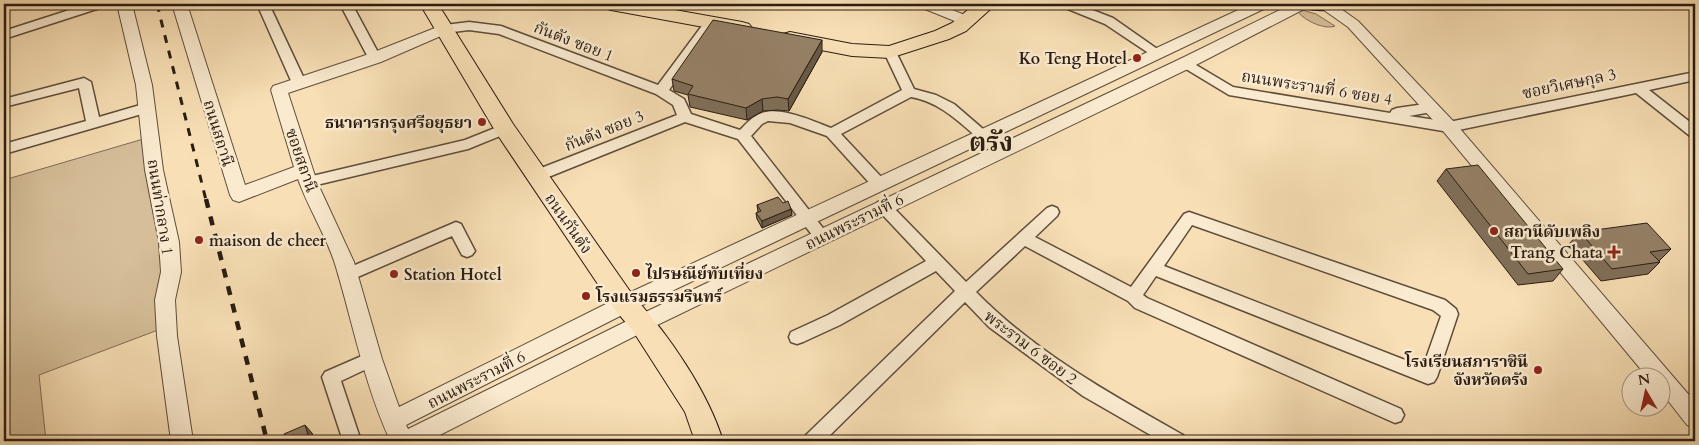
<svg xmlns="http://www.w3.org/2000/svg" width="1699" height="445" font-family="Cardo,'Noto Serif Thai',serif">
	<style>
		.green { fill: #d5be99; stroke: #806d56 }
		.lines { fill: none; stroke-linecap: round; stroke-linejoin: round }
		.minor-casing { stroke: #5e4d3b; stroke-width: 3 }
		.tertiary-casing { stroke: #5e4d3b; stroke-width: 2 }
		.secondary-casing { stroke: #2a1c12; stroke-width: 3 }
		.primary-casing { stroke: #2a1c12; stroke-width: 2 }
		.minor { fill: #faeacf; fill-rule: evenodd }
		.tertiary { fill: #faeacf; fill-rule: evenodd }
		.secondary { fill: #faeacf; fill-rule: evenodd }
		.primary { fill: #f8dfb5; fill-rule: evenodd }
		.rail-far1 { stroke: #2a1c12; stroke-width: 3; stroke-dasharray: 8 8; stroke-linecap: butt }
		.rail { stroke: #2a1c12; stroke-width: 4.5; stroke-dasharray: 9 9; stroke-linecap: butt }
		.wall { fill: #806f59; stroke: #2a1c12 }
		.shaded-wall { fill: #685a48; stroke: #2a1c12 }
		.building { fill: #958167; stroke: #2a1c12 }
		.poi-dot { fill: #8f2418; stroke: #faeacf; stroke-width: 2 }
		.labels { text-anchor: middle; stroke-width: 5; stroke-linejoin: round; paint-order: stroke }
		.street-label { font-size: 16px; fill: #2a1c12; stroke: #faeacf }
		.poi-label { font-size: 16px; font-weight: bold; fill: #2a1c12; stroke: #faeacf; text-anchor: start }
		.town-label { font-size: 26px; font-weight: bold; fill: #2a1c12; stroke: #faeacf }
	</style>
	<rect width="100%" height="100%" fill="#f8dfb5"/>
	<filter id="stains"><feTurbulence type="fractalNoise" baseFrequency=".004" numOctaves="4"/><feColorMatrix values="0 0 0 0 .2 0 0 0 0 .09 0 0 0 0 .02 0 0 0 .5 -.17"/></filter>
	<radialGradient id="worn" r=".72"><stop offset=".6" stop-color="#630" stop-opacity="0"/><stop offset="1" stop-color="#630" stop-opacity=".3"/></radialGradient>
	<path class="green" d="M1302,10l14,4 19,12c-10,4 -30,-5 -37,-14z
		M150,137l16,190 -127,48 7,66h-42v-261z"/>
	<g class="lines">
		<g class="minor-casing">
			<path id="minor" d="M88,4h17l-2,3 -99,32v-8z
				M176,4h22l-2,3 -16,4 -6,-4z
				M257,4h12l37,79 -2,3 -5,1 -7,-4z
				M340,4h12l29,54 -1,3h-10z
				M1061,4h16l36,14 50,35 -2,3h-8l-48,-32 -42,-17z
				M1682,4h13v8z
				M711,18l6,4 -48,68 15,9 7,15 49,16c7,-7 13,-14 22,-17 17,-7 52,8 69,15l71,-38 -18,-38 6,-4 6,4 18,37 22,6 18,9 36,31 -2,3h-10c-21,-18 -39,-36 -67,-41l-70,37 43,46 2,4 -2,4 -5,1 -5,-1 -47,-52 -37,-13 -22,-2 -6,3 -11,12 75,96 3,4 -3,4 -5,2 -5,-2 -78,-101 -53,-17 -144,58 -5,1 -5,-1 -2,-4 2,-4 146,-57 -4,-10 -17,-11 -157,-60 -30,-4 -24,3 -6,-4 6,-4 24,-3 32,4 157,59 49,-66z
				M1186,59l47,28 157,26 2,-3 5,-2 35,-5 5,2 2,3 -2,3 -28,5 40,6 246,-50v8l-46,10 46,36v12l-5,-2 -54,-43 -187,39 -220,-37 -48,-29 -1,-3 1,-3z
				M84,78l7,4 8,35 48,-14 5,2 2,3 -2,3 -148,43v-10l82,-23 -7,-33 -75,19v-8z
				M505,124l5,2 2,3 -2,3 -42,17 -160,38 -5,-1 -2,-4 2,-4 5,-1 157,-37z
				M883,201l5,1 78,80 81,-74 5,-2 5,2 2,4 -2,4 -22,21 96,50 53,-73 5,-2 256,88 11,9 2,5 -21,63 -3,5 -6,2 -272,-108 -13,19 4,3 254,111 3,6 -3,6 -6,2 -260,-115 -7,-7 -103,-55 -49,46c59,60 134,102 207,143l3,6h-25l-78,-45 -94,-69 -24,-25 -141,139h-21l3,-6 149,-144 -19,-20 -96,54 -37,17 -6,2 -6,-2 -2,-5 2,-5 37,-17 98,-54 -48,-51 -2,-4 2,-4zM1192,225l241,85 8,6 -18,51 -259,-101z
				M456,222l5,2 14,27 -3,4 -5,2 -5,-2 -10,-19 -99,43 -6,2 -6,-2 -2,-4 2,-4z
				M371,352l6,2 2,5 -2,5 -36,17 20,60h-18l-21,-64 3,-5z"/>
		</g>
		<g class="tertiary-casing">
			<path id="tertiary" d="M117,4h15l20,81 11,85 16,72 2,30 -6,28 2,36 16,105h-22l-14,-105 -2,-36 6,-28 -2,-30 -14,-72 -9,-85z
				M172,4h15l58,181 49,-18 -23,-77 2,-4 96,-32 71,-28h10l3,3 -3,3 -69,30 -93,31 29,89 37,80 28,97 17,48 219,-109 633,-294h20l-3,3 -636,303 -226,115 2,4 227,-112 545,-258 112,-55h19l-3,3 -116,60 -543,262 -221,112h-35l-3,-1c-26,-56 -37,-117 -55,-176 -9,-29 -27,-56 -37,-85l-59,23 -6,-2 -3,-5z
				M917,4h21l34,14 3,3 -3,3h-10l-42,-17z
				M1319,4h15l24,17 97,102 240,279v26l-8,-3 -25,-32v-15h-14l-205,-247 -95,-104 -27,-19z"/>
		</g>
		<g class="secondary-casing">
			<path id="secondary" d="M1302,4h39l-3,4c-10,2 -23,2 -33,0z"/>
		</g>
		<g class="primary-casing">
			<path id="primary" d="M420,4h18l75,120 121,173c35,38 74,95 89,144h-28l-10,-29 -52,-81 -17,-20 -119,-177z
				M601,4h40l101,18 7,2 3,4 -3,4 -7,2 -131,-24 -7,-2z
				M975,4h21l-30,27 -17,8 -59,19 -38,-2 -62,-12 -7,-2 -3,-4 3,-4 7,-2 62,12 37,2 46,-15 17,-8z"/>
		</g>
		<use href="#minor" class="minor"/>
		<use href="#tertiary" class="tertiary"/>
		<use href="#secondary" class="secondary"/>
		<use href="#primary" class="primary"/>
		<path class="rail-far1" d="M157,4l49,196"/>
		<path class="rail" d="M206,199l61,242"/>
	</g>
	<path class="wall" d="M822,52l-33,59 -11,-1 -15,1 -16,9 -57,-13 -2,-12 -14,-4 -2,-12z
		M1446,169l117,100 -10,12 -35,4 -81,-104z
		M783,203l8,6 1,6 -30,13 -5,-9 -1,-6 2,-1 -1,-7z
		M1580,232l91,17 -12,12 1,1 -12,12 -47,7 -32,-37z"/>
	<path class="shaded-wall" d="M822,40v12l-33,59 -1,-12z
		M762,99l1,12 -16,9 -1,-12z
		M791,209l1,6 -30,13v-7z
		M305,425l7,8 3,8h-5z"/>
	<path class="building" d="M713,20l109,20 -34,59 -11,-2 -15,2 -16,9 -58,-14 5,-8 -21,-7z
		M1478,165l85,104 -35,5 -82,-105z
		M778,197l5,6 5,-2 3,8 -29,12 -6,-8 5,-2 -4,-6z
		M1647,223l24,26 -21,3 10,10 -48,7 -32,-37z
		M305,425l5,16h-24l-2,-7z"/>
	<g class="poi-dot">
		<circle cx="1137" cy="58" r="5"/>
		<circle cx="482" cy="122" r="5"/>
		<circle cx="1494" cy="231" r="5"/>
		<circle cx="199" cy="240" r="5"/>
		<path d="M1611.5 244.5h5v5h5v5h-5v5h-5v-5h-5v-5h5z"/>
		<circle cx="636" cy="273" r="5"/>
		<circle cx="394" cy="274" r="5"/>
		<circle cx="586" cy="296" r="5"/>
		<circle cx="1538" cy="370" r="5"/>
	</g>
	<g class="labels">
		<g class="street-label">
			<text transform="translate(574 41) rotate(21)" y="6">กันตัง ซอย 1</text>
			<text transform="translate(1569 83) rotate(-12)" y="6">ซอยวิเศษกุล 3</text>
			<text transform="translate(1317 87) rotate(9)" y="6">ถนนพระรามที่ 6 ซอย 4</text>
			<text transform="translate(604 130) rotate(-22)" y="6">กันตัง ซอย 3</text>
			<text transform="translate(219 133) rotate(73)" y="6">ถนนสถานี</text>
			<text transform="translate(302 160) rotate(71)" y="6">ซอยสถานี</text>
			<text transform="translate(161 207) rotate(81)" y="6">ถนนท่ากลาง 1</text>
			<text transform="translate(854 221) rotate(-26)" y="6">ถนนพระรามที่ 6</text>
			<text transform="translate(569 223) rotate(55)" y="6">ถนนกันตัง</text>
			<text transform="translate(1031 347) rotate(37)" y="6">พระราม 6 ซอย 2</text>
			<text transform="translate(476 379) rotate(-27)" y="6">ถนนพระรามที่ 6</text>
		</g>
		<g class="poi-label">
			<text x="1127" y="64" text-anchor="end">Ko Teng Hotel</text>
			<text x="472" y="128" text-anchor="end">ธนาคารกรุงศรีอยุธยา</text>
			<text x="1504" y="237">สถานีดับเพลิง</text>
			<text x="209" y="246">maison de cheer</text>
			<text x="1603" y="258" text-anchor="end">Trang Chata</text>
			<text x="646" y="279">ไปรษณีย์ทับเที่ยง</text>
			<text x="404" y="280">Station Hotel</text>
			<text x="596" y="302">โรงแรมธรรมรินทร์</text>
			<text x="1528" y="367" text-anchor="end">โรงเรียนสภาราชินี<tspan x="1528" dy="18">จังหวัดตรัง</tspan></text>
		</g>
		<g class="town-label">
			<text x="991" y="151">ตรัง</text>
		</g>
	</g>
	<rect width="1699" height="445" fill="none" stroke="#f8dfb5" stroke-width="20"/>
	<rect x="5" y="5" width="1689" height="435" fill="none" stroke="#2a1c12" stroke-width="2.5"/>
	<rect x="10" y="10" width="1679" height="425" fill="none" stroke="#2a1c12"/>
	<g transform="translate(1646 392) rotate(351)"><circle r="24" fill="#faeacf" stroke="#a79883"/>
	<path d="M0-4L9 19L0 12L-9 19Z" fill="#8f2418"/>
	<text y="-8" font-size="14" font-weight="bold" text-anchor="middle" fill="#2a1c12">N</text>
	</g>
	<rect width="100%" height="100%" filter="url(#stains)"/>
	<rect width="100%" height="100%" fill="url(#worn)"/>
</svg>
